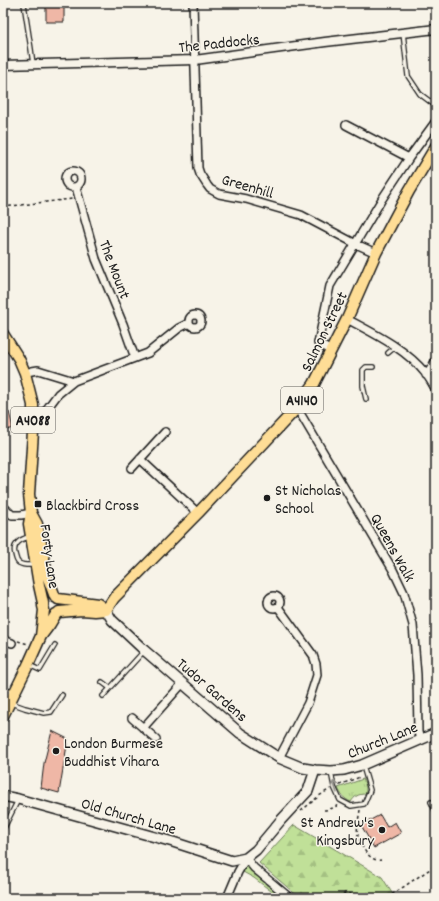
<svg xmlns="http://www.w3.org/2000/svg" width="439" height="901" font-family="Dekko,sans-serif">
	<style>
		.grass { fill: url(#grass-tufts); stroke: #6e7e5a }
		.forest { fill: url(#forest-firs); stroke: #6e7e5a }
		.building { fill: #efb7a6; stroke: #1c1c1c }
		.lines { fill: none; stroke-linecap: round; stroke-linejoin: round }
		.service-casing { stroke: #1c1c1c; stroke-width: 6 }
		.minor-casing { stroke: #1c1c1c; stroke-width: 10 }
		.tertiary-casing { stroke: #1c1c1c; stroke-width: 11 }
		.secondary-casing { stroke: #1c1c1c; stroke-width: 12 }
		.primary-casing { stroke: #1c1c1c; stroke-width: 13 }
		.path { stroke: #1c1c1c; stroke-width: 1.5; stroke-dasharray: 3 3; stroke-linecap: butt }
		.service { stroke: #f7f3e8; stroke-width: 3.5 }
		.minor { stroke: #f7f3e8; stroke-width: 7 }
		.tertiary { stroke: #f7f3e8; stroke-width: 8 }
		.secondary { stroke: #f7f3e8; stroke-width: 9 }
		.primary { stroke: #fedd96; stroke-width: 10 }
		.oneway { stroke: #94928c }
		.poi-dot { fill: #1c1c1c; stroke: #f7f3e8; stroke-width: 1.5 }
		.labels { text-anchor: middle; stroke-width: 3; stroke-linejoin: round; paint-order: stroke }
		.shield { fill: #f7f3e8; stroke: #5e5c59; stroke-width: 1 }
		.shield-label { font-size: 15px; font-weight: bold; fill: #1c1c1c }
		.street-label { font-size: 16px; fill: #1c1c1c; stroke: #f7f3e8 }
		.poi-label { font-size: 16px; fill: #1c1c1c; stroke: #f7f3e8; text-anchor: start }
	</style>
	<defs>
		<pattern id="grass-tufts" width="24" height="20" patternUnits="userSpaceOnUse"><rect width="24" height="20" fill="#c0e098"/><path d="M3 7l-1-3M5 7V3M7 7l1-3M15 17l-1-3M17 17v-4M19 17l1-3" fill="none" stroke="#a4c082"/></pattern>
		<pattern id="forest-firs" width="22" height="20" patternUnits="userSpaceOnUse"><rect width="22" height="20" fill="#c0e098"/><path d="M5 1l3.5 6h-7zM16 11l3.5 6h-7z" fill="#a4c082"/></pattern>
	</defs>
	<rect width="100%" height="100%" fill="#f7f3e8"/>
	<filter id="ink" filterUnits="userSpaceOnUse"><feTurbulence type="fractalNoise" baseFrequency=".025" numOctaves="2"/><feDisplacementMap in="SourceGraphic" scale="8" xChannelSelector="R" yChannelSelector="G"/><feConvolveMatrix kernelMatrix="1 2 1 2 8 2 1 2 1" color-interpolation-filters="sRGB"/></filter>
	<g filter="url(#ink)">
		<path class="grass" d="M363,779l3,7v8c-8,0 -11,2 -15,8 -7,-3 -10,-7 -13,-14z
			M245,865l41,33h-6l-26,-20 -11,-6z"/>
		<path class="forest" d="M294,825l88,52 13,21h-95l-41,-35z"/>
		<path class="building" d="M46,3h18v19h-18z
			M9,412l4,16 -10,3v-18z
			M52,731l16,8 -9,54 -18,-5 3,-25z
			M380,815l7,12 8,-5 6,11 -27,15 -13,-23z"/>
		<g class="lines">
			<g class="service-casing">
				<path id="service" d="M24,4l7,45 2,15
					M403,33l5,43 12,18 16,12
					M388,353l7,-6
					M366,399l-3,-13v-16l3,-3h7
					M29,537c-8,2 -17,7 -14,17 1,3 1,7 4,9 5,3 10,2 16,2
					M29,665l11,5 15,-25
					M102,682l8,6
					M103,696l41,-45
					M11,703l14,5 19,5 7,-1 11,-17
					M331,772l3,15 6,13 11,6 13,-2 6,-14 -7,-24
					M431,802l5,10
					M3,830l15,-30"/>
			</g>
			<g class="minor-casing">
				<path id="minor" d="M193,3l5,165 2,6 7,11 3,4 9,5 27,5 55,16 55,29 20,9
					M346,125l63,33
					M65 179a8 8 0 1 1 16 0a8 8 0 1 1-16 0Z
					M76,187l20,72 27,65 12,34
					M189 321a6 6 0 1 1 12 0a6 6 0 1 1-12 0Z
					M347,319c28,15 59,30 79,55 4,5 7,11 10,16
					M331,351l-13,-8 12,-57 52,-87 27,-41 27,-37
					M25,373l7,-2 6,-1 36,11
					M426,375l4,-5 6,-10
					M296,409l4,4 93,157 11,23 9,32 4,50 1,57 2,8
					M33,431l16,-25 9,-12 16,-13 74,-28 31,-25 10,-5
					M140,459l58,54
					M132,468l33,-36
					M3,506l9,9h9l10,-2
					M268 602a6 6 0 1 1 12 0a6 6 0 1 1-12 0Z
					M278,607l35,48 3,9 1,11 -9,28 -29,55
					M3,640l9,3
					M3,691l10,4
					M132,718l24,21
					M143,728l40,-45
					M227,898l11,-26 8,-14 8,10 36,30"/>
			</g>
			<g class="tertiary-casing">
				<path id="tertiary" d="M3,65l192,-5 130,-18 111,-13"/>
			</g>
			<g class="secondary-casing">
				<path id="secondary" d="M106,610l6,10 32,30 96,83 39,25 24,10 12,2 16,1 13,-1 18,-5 74,-32
					M3,796l15,3 155,43 59,19 14,-3 10,-8 25,-30 27,-29 7,-21"/>
			</g>
			<g class="primary-casing">
				<path id="primary" d="M3,334l16,25 6,14 8,32v27l-4,62 2,19 -2,11 10,61 4,18v3l1,4 -3,26
					M31,513l6,11 11,54 7,19
					M58,599l40,5 8,6
					M106,610l8,-12 84,-85 98,-104 18,-25 33,-65 29,-66 33,-62 27,-45
					M59,612l23,-2 13,1 11,-1
					M3,716l25,-51 13,-29 9,-12 6,-10"/>
			</g>
			<path class="path" d="M3,207l69,-8
				M18,641l10,3
				M339,785l21,-8
				M324,810c5,0 10,-2 14,-5
				M360,810c-1,7 -4,18 -2,25 2,10 11,27 23,25
				M301,811l18,-15 11,-7
				M338,898l7,-5 41,5
				M387,898l49,-33"/>
			<use href="#service" class="service"/>
			<use href="#minor" class="minor"/>
			<use href="#tertiary" class="tertiary"/>
			<use href="#secondary" class="secondary"/>
			<use href="#primary" class="primary"/>
		</g>
		<defs><path id="oneway-shaft" d="M-6 0H5M1.5-3L5.5 0L1.5 3" fill="none" stroke-width="1.6" stroke-linecap="round" stroke-linejoin="round"/></defs>
		<use class="oneway" href="#oneway-shaft" transform="translate(335 787) rotate(-108)"/>
	</g>
	<g class="poi-dot">
		<circle cx="267" cy="498" r="4"/>
		<rect x="34" y="500" width="8" height="8" rx="2"/>
		<circle cx="56" cy="751" r="4"/>
		<circle cx="382" cy="830" r="4"/>
	</g>
	<g class="labels">
		<g class="shield">
			<rect x="281" y="387" width="42" height="26" rx="3"/>
			<rect x="11" y="407" width="44" height="26" rx="3"/>
		</g>
		<g class="shield-label">
			<text x="302" y="405">A4140</text>
			<text x="33" y="425">A4088</text>
		</g>
		<g class="street-label">
			<text transform="translate(219 42) rotate(-6)" y="6">The Paddocks</text>
			<text transform="translate(248 185) rotate(16)" y="6">Greenhill</text>
			<text transform="translate(116 269) rotate(69)" y="6">The Mount</text>
			<text transform="translate(323 331) rotate(-64)" y="6">Salmon Street</text>
			<text transform="translate(394 547) rotate(61)" y="6">Queens Walk</text>
			<text transform="translate(51 556) rotate(82)" y="6">Forty Lane</text>
			<text transform="translate(213 689) rotate(41)" y="6">Tudor Gardens</text>
			<text transform="translate(382 739) rotate(-22)" y="6">Church Lane</text>
			<text transform="translate(129 815) rotate(16)" y="6">Old Church Lane</text>
		</g>
		<g class="poi-label">
			<text x="275" y="495">St Nicholas<tspan x="275" dy="18">School</tspan></text>
			<text x="46" y="510">Blackbird Cross</text>
			<text x="64" y="748">London Burmese<tspan x="64" dy="18">Buddhist Vihara</tspan></text>
			<text x="374" y="827" text-anchor="end">St Andrew's<tspan x="374" dy="18">Kingsbury</tspan></text>
		</g>
	</g>
	<rect width="439" height="901" fill="none" stroke="#f7f3e8" stroke-width="16"/>
	<rect x="8" y="8" width="423" height="885" fill="none" stroke="#1c1c1c" stroke-width="1.5" filter="url(#ink)"/>
</svg>
